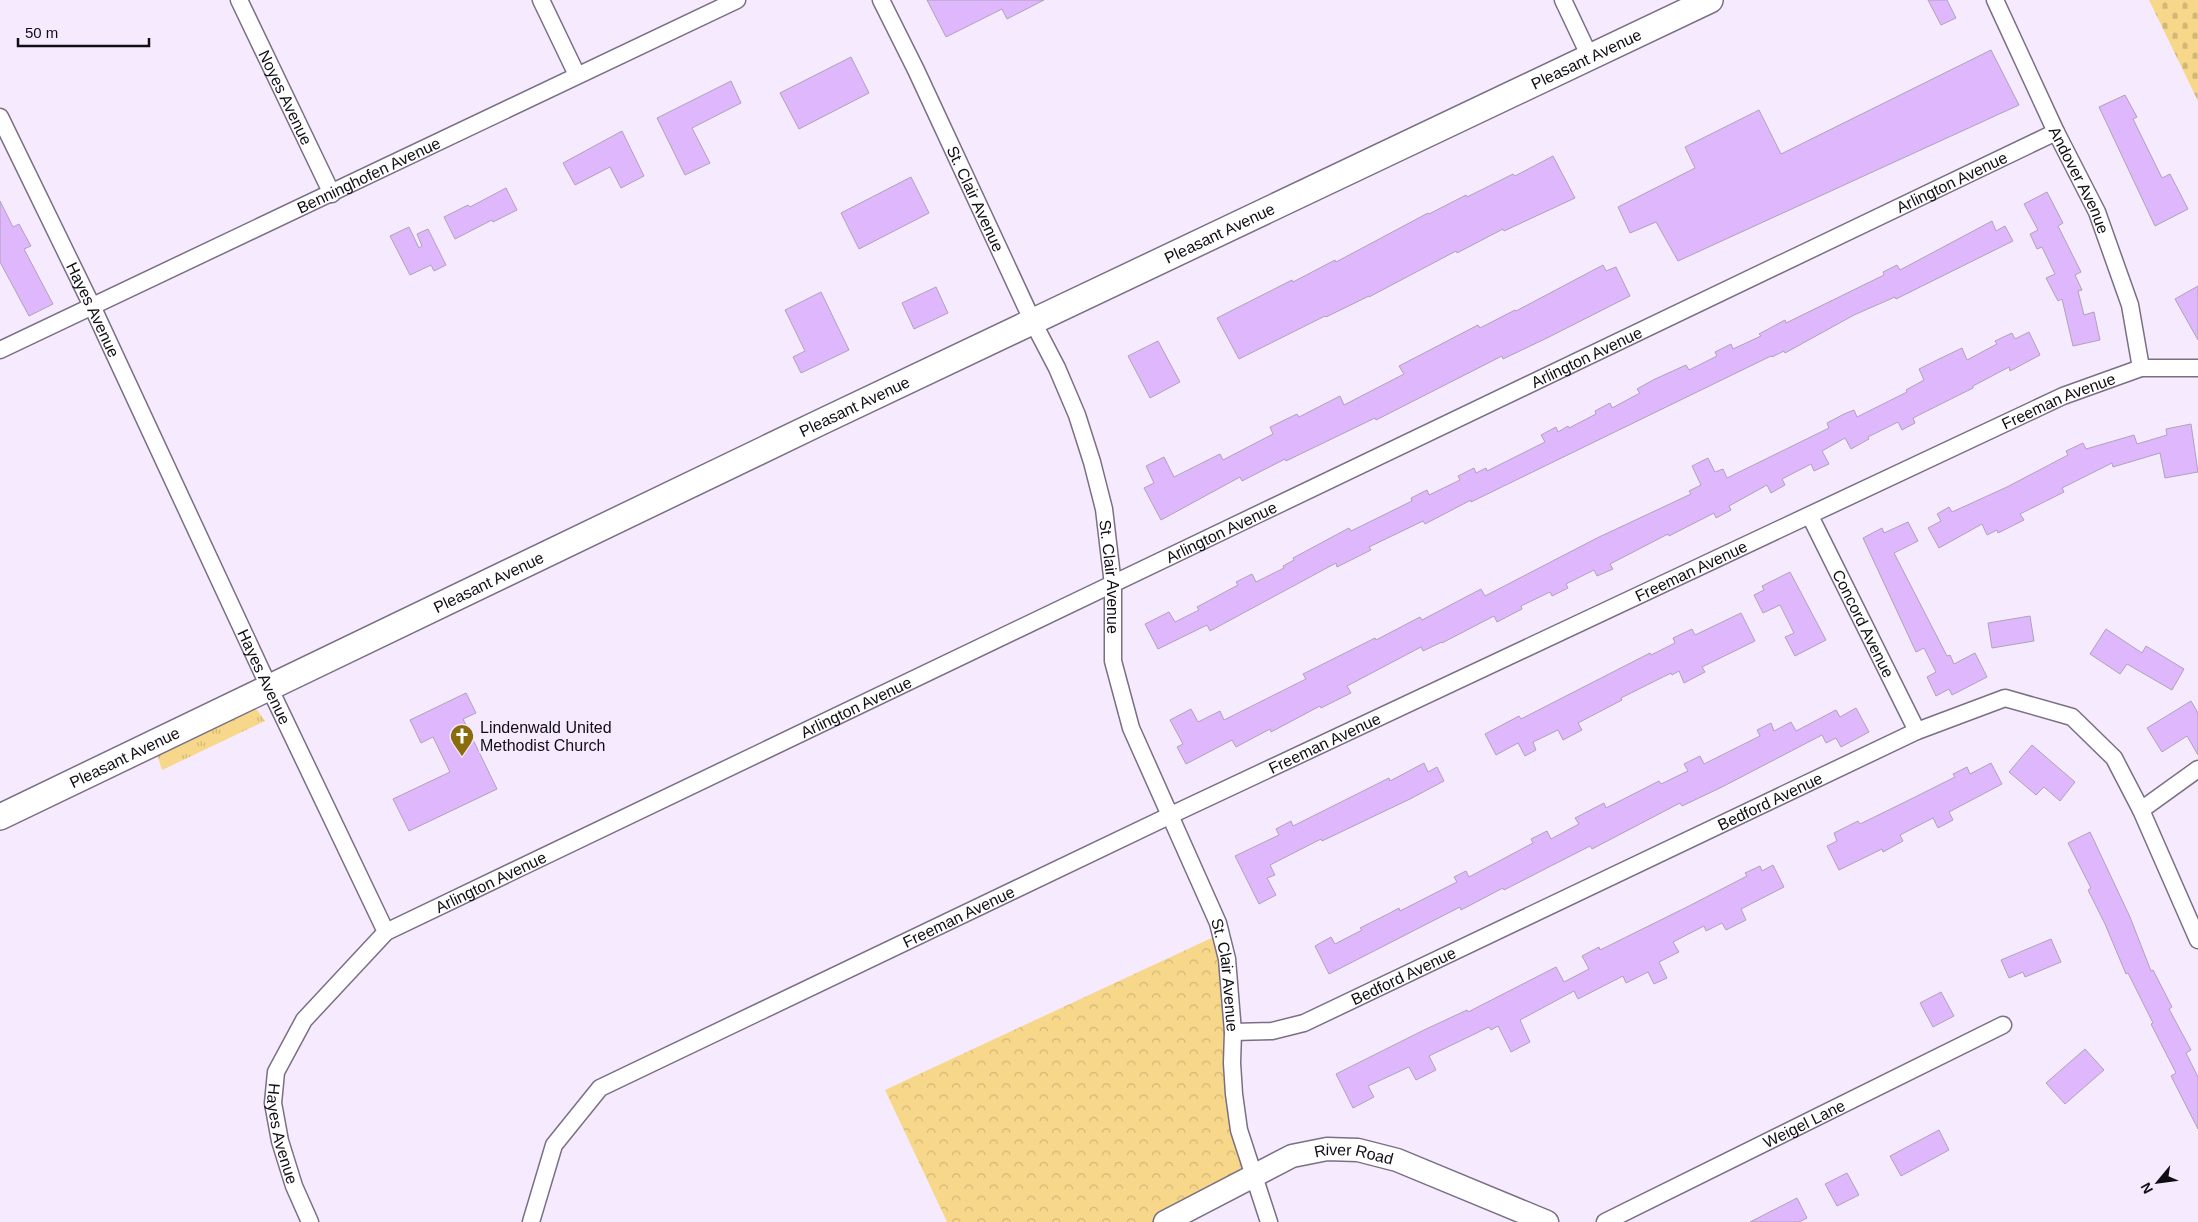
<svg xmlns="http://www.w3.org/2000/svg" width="2198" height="1222" font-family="Arial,sans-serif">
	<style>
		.grass { fill: url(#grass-tufts) }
		.cemetery { fill: url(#cemetery-stones) }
		.park { fill: url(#park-crowns) }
		.building { fill: #dfb7fd; stroke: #aea2b9 }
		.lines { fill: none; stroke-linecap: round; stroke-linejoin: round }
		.street-casing { stroke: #7a6f84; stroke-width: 19 }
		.secondary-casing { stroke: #7a6f84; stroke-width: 25 }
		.primary-casing { stroke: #7a6f84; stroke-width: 28 }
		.street { stroke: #fff; stroke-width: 16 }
		.secondary { stroke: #fff; stroke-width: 22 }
		.primary { stroke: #fff; stroke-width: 25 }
		.labels { text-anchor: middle; stroke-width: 5; stroke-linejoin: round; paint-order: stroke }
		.street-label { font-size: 16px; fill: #110d15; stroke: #f6ebfe }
		.poi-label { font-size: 16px; fill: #110d15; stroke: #f6ebfe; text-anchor: start }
	</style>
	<defs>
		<pattern id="grass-tufts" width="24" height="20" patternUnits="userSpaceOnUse" patternTransform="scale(1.25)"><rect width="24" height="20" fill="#f7d78a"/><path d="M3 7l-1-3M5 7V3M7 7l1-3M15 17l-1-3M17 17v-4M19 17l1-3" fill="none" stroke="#d3b776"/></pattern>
		<pattern id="cemetery-stones" width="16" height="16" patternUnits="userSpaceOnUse" patternTransform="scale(1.25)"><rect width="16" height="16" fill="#f7d78a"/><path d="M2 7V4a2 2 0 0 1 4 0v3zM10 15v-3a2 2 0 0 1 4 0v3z" fill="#d3b776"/></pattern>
		<pattern id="park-crowns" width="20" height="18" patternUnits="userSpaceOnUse" patternTransform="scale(1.25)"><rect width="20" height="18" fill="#f7d78a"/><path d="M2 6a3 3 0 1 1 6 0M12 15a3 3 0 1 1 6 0" fill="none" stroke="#d3b776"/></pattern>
	</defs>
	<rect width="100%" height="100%" fill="#f6ebfe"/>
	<path class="grass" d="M252,709l5,1 8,11 -103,49 -5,-16z"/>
	<path class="cemetery" d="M2149,0h49v101z"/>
	<path class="park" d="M1220,934l33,242 -88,46h-218l-62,-132z"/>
	<path class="building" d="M927,0h117l-37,19 -5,-10 -56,28z
		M1928,0h19l9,18 -15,7z
		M1991,50l28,55 -341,156 -22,-39 -26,11 -12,-26 77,-39 -10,-21 74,-37 22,44z
		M851,57l18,36 -70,36 -19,-36z
		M731,81l10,22 -49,25 18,35 -25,12 -28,-57z
		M2125,95l12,22 -4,2 29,59 8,-4 18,35 -33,17 -56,-119z
		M622,131l22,45 -23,12 -11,-21 -35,18 -12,-22z
		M1553,156l22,42 -71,33 -1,-2 -46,24 -1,-2 -87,46v-1l-43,21 -1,-1 -86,43 -22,-41 75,-38 1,2 42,-22 1,2 92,-49 1,1 37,-19 1,2 46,-23 2,2z
		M911,177l18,36 -70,36 -18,-36z
		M506,188l11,22 -24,12 -1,-2 -37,19 -11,-22 24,-12 2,2z
		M2047,192l16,31 -5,3 23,46 -6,3 7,15 -4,1 6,24 10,-3 6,28 -27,6 -11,-47 -4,2 -12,-23 9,-4 -13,-27 -5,2 -7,-15 8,-4 -14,-26z
		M0,201l13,26 6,-3 12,22 -7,3 29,55 -24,12 -29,-54z
		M1992,221l4,10 9,-5 8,15 -117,58 -1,-2 -41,18 -69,38 -1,-2 -12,6 -1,-1 -300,146v-2l-46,24 -2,-3 -54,26 2,3 -34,17 -1,-4 -126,68 -3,-6 -49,24 -13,-25 24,-12 6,10 24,-12 -2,-3 41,-22 -2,-3 16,-8 4,8 28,-14 -1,-2 11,-6 -1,-2 56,-30 2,3 61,-30 -1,-3 16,-8 2,5 31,-15 -2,-4 16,-8 2,5 10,-5 1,3 58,-29 -4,-7 15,-8 2,5 10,-6 1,2 27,-14 -1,-3 15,-8 2,5 28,-15 -3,-4 16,-9 33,-15 3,5 28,-14 -2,-4 16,-8 2,5 28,-13 -2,-2 26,-14 1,3 98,-48 -1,-3 14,-7 3,5z
		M409,227l10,21 3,-2 -5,-12 11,-5 18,36 -12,6 -3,-6 -21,10 -20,-39z
		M1603,265l3,6 10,-4 14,29 -83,42 -44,21 -1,-3 -126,64 -1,-2 -89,43 -1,-2 -43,22 -2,-4 -79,43 -17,-32 10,-5 -8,-17 18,-9 10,20 46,-23 3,6 50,-26 -3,-7 27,-13 2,3 41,-21 4,9 60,-31 -5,-8 79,-41 2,3 35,-18 1,1z
		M2198,286v54l-23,-41z
		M936,287l12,26 -34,16 -12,-26z
		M821,292l28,58 -48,23 -8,-16 12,-6 -20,-41z
		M2029,332l11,23 -30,16 -1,-4 -36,19v2l-60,30 2,5 -13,7 -4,-8 -30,15 1,2 -18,10 -6,-11 -23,13 7,13 -15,7 -3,-7 -29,15 3,6 -14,8 -4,-8 -38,21 2,4 -15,8 -2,-5 -45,23 -1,-2 -58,30 3,5 -16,7 -3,-6 -28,14 2,4 -16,8 -2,-4 -29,14 1,3 -25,13 -3,-6 -52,27v-1l-19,9 -2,-4 -74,39 4,7 -30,15 -1,-2 -49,26 -1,-3 -34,18 -4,-7 -46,24 -9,-17 6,-3 -13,-24 21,-11 7,13 22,-11 4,9 82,-41 -3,-5 72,-36 1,2 44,-23 2,3 59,-31 4,7 112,-58 94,-44 -2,-3 12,-6 -9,-19 16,-8 7,14 8,-3 4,9 102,-50 -2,-5 17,-9 10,-4 3,7 50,-25 -1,-2 18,-10 -5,-11 20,-10 23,-11 5,12 30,-16 -2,-3 17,-8 3,6z
		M1158,341l22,41 -30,16 -22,-42z
		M2191,424l7,48 -33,6 -5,-25 -47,14 -1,-4 -50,25 2,4 -44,22 4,6 -26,13 -1,-3 -10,5 -5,-11 -43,24 -11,-20 13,-7 -4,-7 12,-7 3,5 55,-25 61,-32 -2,-4 17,-8 3,6 48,-14 3,9 30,-9 -1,-6z
		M1908,522l10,19 -24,12 53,103 3,-1 4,9 21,-11 12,24 -35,18 -3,-6 -13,7 -9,-19 9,-5 -12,-24 -8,4 -53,-114 19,-10 2,5z
		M1790,572l36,68 -31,16 -10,-19 9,-4 -14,-28 -17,8 -9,-18 10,-5 -2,-4z
		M1741,613l14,28 -53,26 3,5 -21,11 -5,-12 -7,4 -1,-2 -50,25 1,2 -44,23 4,7 -19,10 -5,-10 -25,12 3,8 -11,6 -7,-13 -22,12 -11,-21 34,-18 2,3 129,-66 1,2 24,-12 -2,-5 19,-9 3,6z
		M2030,616l4,25 -42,7 -4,-25z
		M2106,629l36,24 4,-7 38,23 -12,21 -45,-26 -7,10 -30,-20z
		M466,693l10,20 -13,6 34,70 -88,42 -16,-32 57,-27 -17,-35 -12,6 -11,-23z
		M2191,701l7,12v42l-11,-19 -25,16 -15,-24z
		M1856,708l13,24 -28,15 -5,-9 -10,5 -4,-8 -100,52 -40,19 -2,-3 -88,46 -2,-3 -86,44 -1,-2 -42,22 -1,-3 -131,67 -14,-28 16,-9 4,7 27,-14 -2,-2 28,-14 11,-6 1,3 57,-29 -3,-5 12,-6 3,6 64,-34 -2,-4 16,-8 4,8 28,-15 -4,-6 29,-15 2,5 53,-27 2,3 27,-13 -4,-7 16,-8 4,8 56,-28 -3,-6 14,-7 3,8 17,-9 5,9 40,-21 4,7z
		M2032,745l43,37 -15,19 -16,-14 -8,8 -27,-23z
		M1424,763l4,9 9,-5 7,14 -34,18 -88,42 -1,-2 -51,26 5,10 -8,3 9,17 -17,9 -24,-48 44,-21 -3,-6 15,-8 2,5 96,-48 1,3z
		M1991,763l11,21 -53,28 4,8 -15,8 -5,-10 -33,17 3,6 -20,11 -1,-3 -43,21 -12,-24 10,-5 -3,-8 24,-12 2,3 45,-22 50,-25 -2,-3 14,-7 3,7z
		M2090,832l40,85 21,54 2,-1 19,37 -3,2 22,41 -5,3 12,24v52l-27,-53 5,-3 -25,-49 2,-1 -25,-50 -2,1 -21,-50 -17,-34 3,-2 -23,-45z
		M1773,865l11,22 -43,22 5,11 -20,10 -4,-7 -16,8 -2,-5 -31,16 6,10 -20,10 8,16 -13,6 -6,-12 -22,11 -3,-7 -45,23 -4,-8 -54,29 10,22 -19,10 -13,-26 -7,4 -2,-3 -60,29 7,14 -20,10 -7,-13 -41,19 6,11 -21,11 -17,-34 88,-44 43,-20 1,2 88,-45 8,15 25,-13 -7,-13 17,-9 1,3 87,-43 60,-31 -2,-3 15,-7 2,5z
		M2051,939l10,23 -36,15 -2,-5 -14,6 -8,-18z
		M1941,992l13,24 -21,11 -13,-24z
		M2085,1049l19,21 -39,34 -19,-21z
		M1939,1130l10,20 -48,26 -11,-20z
		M1847,1173l12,22 -22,11 -12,-22z
		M1797,1198l10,20 -8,4h-49z"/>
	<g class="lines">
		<g class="street-casing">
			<g id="street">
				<path id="s1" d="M239,0l93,194"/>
				<path d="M541,0l36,75"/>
				<path id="s2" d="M881,0l35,70 117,252 24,46 20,47 15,47 12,47 9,76v76l18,67 87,195 9,36 6,73 -1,31 2,31 5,36 30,92"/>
				<path d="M1563,0l27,57"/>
				<path id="s3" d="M1995,0l61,132 41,80 33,93 11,63"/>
				<path id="s4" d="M0,117l92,189 177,381 117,245 -82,88 -28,52 -3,31 7,38 14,45 16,36"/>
				<path id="s5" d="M0,350l737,-350"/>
				<path id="s6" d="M1810,516l107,215"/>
				<path d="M2141,810l57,-41"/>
				<path id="s7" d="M386,932l1670,-800"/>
				<path id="s8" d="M1233,1032l39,-1 32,-8 613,-292 88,-33 67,19 42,41 27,52 57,130"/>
				<path id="s9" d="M531,1222l23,-77 46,-57 571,-273 892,-419 78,-28h57"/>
				<path id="s10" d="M1605,1222l398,-197"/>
			</g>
		</g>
		<g class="secondary-casing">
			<g id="secondary">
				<path id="s11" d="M1165,1222l127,-66 35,-7 31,1 39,10 150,62"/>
			</g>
		</g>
		<g class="primary-casing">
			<g id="primary">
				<path id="s12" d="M0,817l821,-395 889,-422"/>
			</g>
		</g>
		<use href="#street" class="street"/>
		<use href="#secondary" class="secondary"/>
		<use href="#primary" class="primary"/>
	</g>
	<defs>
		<g id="church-pin" transform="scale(1.25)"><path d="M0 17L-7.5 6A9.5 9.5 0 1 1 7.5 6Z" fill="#8b6c0d" stroke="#f6ebfe"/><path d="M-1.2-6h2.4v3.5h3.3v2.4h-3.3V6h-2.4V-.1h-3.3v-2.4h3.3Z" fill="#fff"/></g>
	</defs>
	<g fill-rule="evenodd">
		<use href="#church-pin" x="462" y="736"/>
	</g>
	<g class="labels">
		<g class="street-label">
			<text dy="6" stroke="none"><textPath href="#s12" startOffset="1758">Pleasant Avenue</textPath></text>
			<text dy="6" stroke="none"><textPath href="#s1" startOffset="108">Noyes Avenue</textPath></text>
			<text dy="6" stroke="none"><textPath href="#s5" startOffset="408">Benninghofen Avenue</textPath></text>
			<text dy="6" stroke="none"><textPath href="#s3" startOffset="199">Andover Avenue</textPath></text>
			<text dy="6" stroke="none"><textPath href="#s7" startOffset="1736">Arlington Avenue</textPath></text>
			<text dy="6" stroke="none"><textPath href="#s2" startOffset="220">St. Clair Avenue</textPath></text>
			<text dy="6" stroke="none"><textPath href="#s12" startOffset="1352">Pleasant Avenue</textPath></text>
			<text dy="6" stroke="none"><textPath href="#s4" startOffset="214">Hayes Avenue</textPath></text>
			<text dy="6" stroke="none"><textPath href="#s7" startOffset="1331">Arlington Avenue</textPath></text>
			<text dy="6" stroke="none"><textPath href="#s9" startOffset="1766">Freeman Avenue</textPath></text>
			<text dy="6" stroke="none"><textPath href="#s12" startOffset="948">Pleasant Avenue</textPath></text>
			<text dy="6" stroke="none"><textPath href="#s7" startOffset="926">Arlington Avenue</textPath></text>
			<text dy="6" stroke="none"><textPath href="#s9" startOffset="1361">Freeman Avenue</textPath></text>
			<text dy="6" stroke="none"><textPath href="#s2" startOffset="625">St. Clair Avenue</textPath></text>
			<text dy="6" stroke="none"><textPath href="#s12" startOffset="542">Pleasant Avenue</textPath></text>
			<text dy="6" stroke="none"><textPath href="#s6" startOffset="120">Concord Avenue</textPath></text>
			<text dy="6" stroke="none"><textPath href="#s4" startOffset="619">Hayes Avenue</textPath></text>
			<text dy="6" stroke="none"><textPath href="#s7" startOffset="521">Arlington Avenue</textPath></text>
			<text dy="6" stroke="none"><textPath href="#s9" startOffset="956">Freeman Avenue</textPath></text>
			<text dy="6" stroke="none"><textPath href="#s12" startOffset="138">Pleasant Avenue</textPath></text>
			<text dy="6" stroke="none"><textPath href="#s8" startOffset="588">Bedford Avenue</textPath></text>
			<text dy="6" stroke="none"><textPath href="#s7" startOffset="116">Arlington Avenue</textPath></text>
			<text dy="6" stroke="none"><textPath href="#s9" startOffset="551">Freeman Avenue</textPath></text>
			<text dy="6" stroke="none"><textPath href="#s2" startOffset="1045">St. Clair Avenue</textPath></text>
			<text dy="6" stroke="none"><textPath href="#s8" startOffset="182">Bedford Avenue</textPath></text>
			<text dy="6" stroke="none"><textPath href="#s10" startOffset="222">Weigel Lane</textPath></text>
			<text dy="6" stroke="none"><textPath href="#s4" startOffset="1144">Hayes Avenue</textPath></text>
			<text dy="6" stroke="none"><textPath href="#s11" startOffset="206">River Road</textPath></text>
		</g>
		<g class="poi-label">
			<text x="480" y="733">Lindenwald United<tspan x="480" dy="18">Methodist Church</tspan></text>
		</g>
	</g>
	<g transform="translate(2158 1182) rotate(241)" stroke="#f6ebfe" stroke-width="4" paint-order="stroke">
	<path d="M0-4L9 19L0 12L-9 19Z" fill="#110d15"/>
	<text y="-8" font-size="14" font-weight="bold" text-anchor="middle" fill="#110d15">N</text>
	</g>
	<path d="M18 38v8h131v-8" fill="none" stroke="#110d15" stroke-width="2.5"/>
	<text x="25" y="38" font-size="15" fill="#110d15" stroke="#f6ebfe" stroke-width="4" paint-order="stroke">50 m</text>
</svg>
